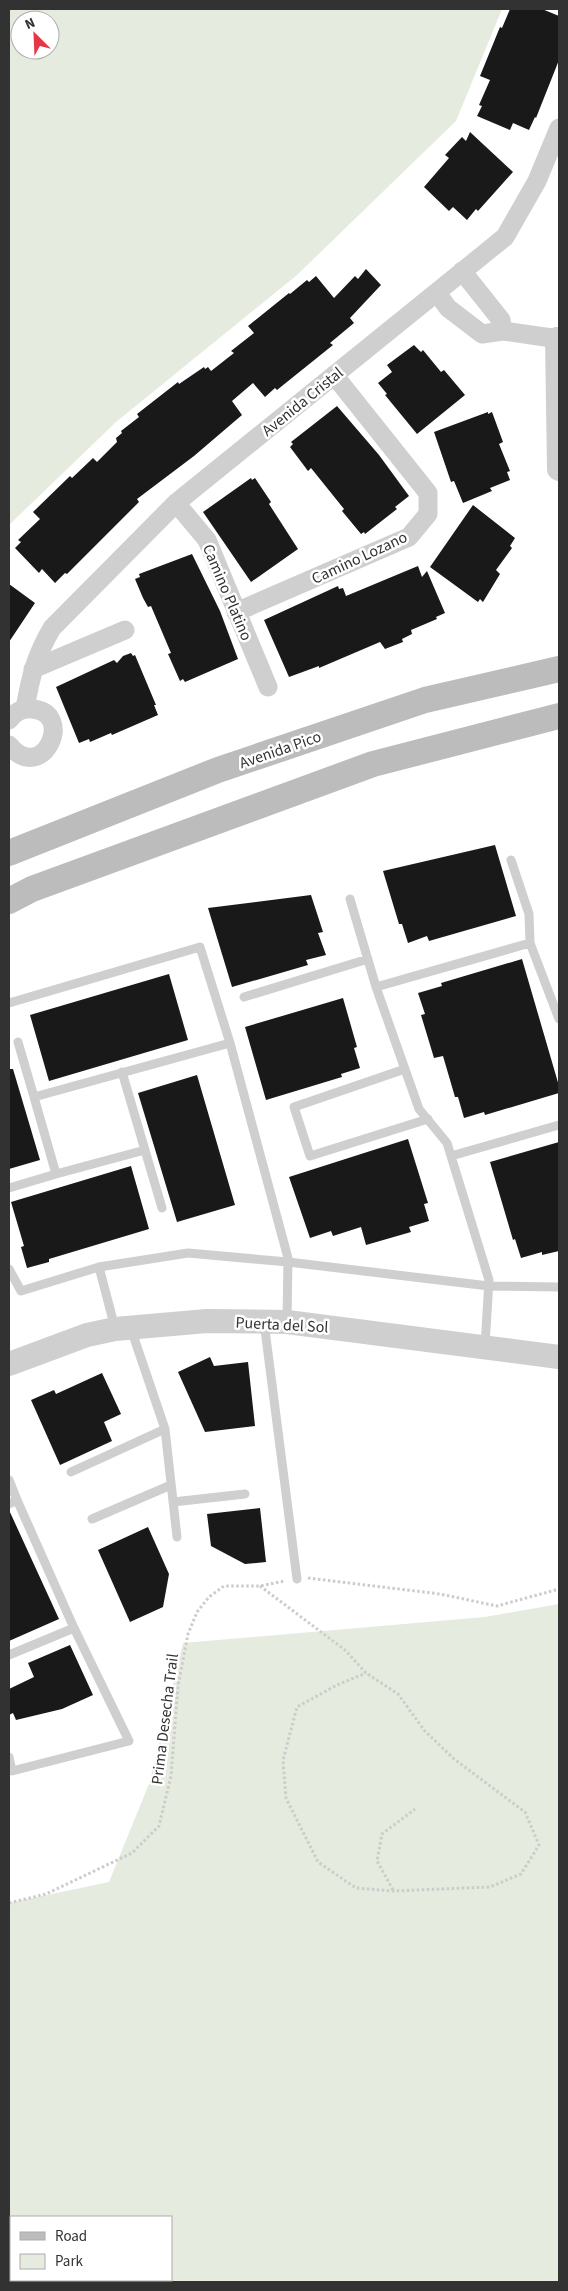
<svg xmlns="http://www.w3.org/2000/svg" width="568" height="2291" font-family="'Source Sans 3',sans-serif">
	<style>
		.green { fill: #e5ebde; fill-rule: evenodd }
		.building { fill: #191919 }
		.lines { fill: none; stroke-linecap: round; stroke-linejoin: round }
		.path { stroke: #ccc; stroke-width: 3; stroke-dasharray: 2.5 2.5; stroke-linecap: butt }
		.service { stroke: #cfcfcf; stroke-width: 9 }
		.minor { stroke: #cfcfcf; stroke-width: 19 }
		.tertiary { stroke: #cfcfcf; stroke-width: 24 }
		.secondary { stroke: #bcbcbc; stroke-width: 26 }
		.labels { text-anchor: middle; stroke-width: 5; stroke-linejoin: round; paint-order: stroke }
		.street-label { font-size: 16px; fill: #323232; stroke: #fff }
	</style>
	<rect width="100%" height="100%" fill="#fff"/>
	<path class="green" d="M9,9h493l-46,112 -159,154 -181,147 -107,103zM20,20h30v30h-30z
		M559,1604v678h-550v-379l100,-21 40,-98 34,-141 302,-26zM11,2217h160v63h-160z"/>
	<path class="building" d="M510,9h32l17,7v44l-23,58 -1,-1 -6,13 -16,-7 -3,7 -33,-14 5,-10 -3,-1 11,-25 -10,-4 20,-49 2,1z
		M470,132l43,40 -35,39 -2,-2 -9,11 -14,-13 -4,4 -25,-24 25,-29 -4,-3 17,-18 4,4z
		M366,269l15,16 -31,33 4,5 -24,20 3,2 -56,45 -2,-2 -10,9 -12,-14 -21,18 10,14 -48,41 -57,43 2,3 -72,72 -2,-1 -10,10 -13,-14 -3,4 -24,-25 6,-6 -3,-2 22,-21 -7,-7 37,-36 2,2 21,-20 4,4 20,-20 -1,-4 6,-5 -1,-2 18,-14 -2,-3 41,-32 1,2 25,-17 1,2 3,-2 3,4 23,-18 -3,-2 23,-18 -6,-7 41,-33 1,1 17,-14 2,2 7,-6 18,22 21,-22 3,3z
		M414,345l7,7 2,-2 18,22 3,-2 21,25 -48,39 -32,-39 2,-1 -9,-11 14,-11 -5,-7z
		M337,406l42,49 30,41 -14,11 2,2 -32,25 -1,-2 -3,2 -19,-23 2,-2 -33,-41 -3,3 -18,-24 3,-3 -2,-2z
		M488,412v2l4,-2 11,30 -4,2 11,27 -3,1 3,8 -20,8 2,3 -29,12 -9,-22 -3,1 -17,-50z
		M251,478l1,2 3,-2 16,24 -2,2 29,45 -47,33 -48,-70z
		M473,505l42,33 -5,8 2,2 -16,22 4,4 -17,28 -3,-3 -2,3 -48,-35z
		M192,554l28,57 18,48 -53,23 -2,-3 -3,2 -12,-27 3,-1 -20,-47 -3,1 -5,-9 -8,-19 5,-2 -1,-3z
		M418,566l4,11 5,-6 18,42 -9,4 1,2 -26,11 1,4 -10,5 1,3 -18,7 -5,-7 -61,26v-2l-30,11 -25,-57 74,-34 1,3 4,-1 3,8z
		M9,584l26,19 -26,39z
		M131,653l2,3 2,-1 21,50h-2l4,10 -46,20 -1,-2 -21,9 -1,-3 -10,4 -23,-56 58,-27 3,3 6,-7z
		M495,845l21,71 -87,25 -2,-5 -19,7 -6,-19h-3l-16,-53z
		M311,895l12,37 -5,1 8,22 -20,5 2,5 -76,22 -24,-79z
		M522,959l37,127v7l-74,22 -1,-3 -20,6 -6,-21h-3l-12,-41 -9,2 -13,-43 4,-1 -7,-21 24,-7 -1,-3z
		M169,974l19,66 -139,41 -19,-66z
		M343,998l14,49 -3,1 6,20 -19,6 1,3 -76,23 -21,-73z
		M9,1069h4l27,91 -31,9z
		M197,1075l38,130 -58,17 -39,-129z
		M408,1139l20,64 -4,1 5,17 -20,6 2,5 -45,13 -5,-18 -28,9 -2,-5 -21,7 -21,-61z
		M559,1142v109l-17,4v-3l-21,6 -6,-19 -2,1 -23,-78z
		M131,1166l18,63 -100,30v3l-22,6 -6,-21 3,-1 -13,-44z
		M210,1357l4,9 34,-4 7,64 -50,6 -27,-60z
		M102,1373l19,41 -17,8 8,19 -52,24 -29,-65 23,-10 2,4z
		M260,1508l6,54 -21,2 -34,-18 -4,-32z
		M9,1510l50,109 -50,22z
		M148,1527l21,47 -6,33 -33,15 -32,-72z
		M70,1645l23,50 -31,14 -46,11 -3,-7 -4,2v-26l25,-12 -6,-14z"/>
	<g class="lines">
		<path class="path" d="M308,1578l132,16 57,12 62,-17
			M260,1586l85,64 21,23 32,21 26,36 30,29 71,53 14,33 -18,29 -31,13 -97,4 -37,-3 -38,-26 -32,-64 -3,-38 14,-53 40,-22 29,-12
			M393,1890l-16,-29 5,-27 33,-25
			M9,1903l37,-9 86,-41 27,-27 12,-50 7,-90 10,-52 9,-22 12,-15 15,-11h36l25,-5"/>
		<path class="service" d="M511,860l18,54 1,29
			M350,899l26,88
			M244,997l124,-38
			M9,1003l191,-56 30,96 58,215 -1,62
			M18,1042l16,55
			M405,1069l-111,38 16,49 118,-37
			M122,1072l40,136
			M451,1156l108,-31
			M56,1174l89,-24
			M9,1188l47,-14 -22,-77 196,-54
			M99,1267l89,-14 100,9 201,24 70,1
			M9,1269l12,22 78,-24 16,61
			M264,1322l33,257
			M131,1329l34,100 12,108
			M485,1346l4,-66 -42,-137 -28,-34 -43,-122 154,-44 29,76
			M71,1472l94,-43
			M9,1480l8,20
			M173,1502l72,-8
			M9,1504l8,-4 57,128 55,113 -117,30 -3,-14
			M92,1519l79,-34
			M9,1655l65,-27"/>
		<path class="minor" d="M462,271l39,49 2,11
			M437,293l11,15 34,26 21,-3 56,8
			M176,503l31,37 61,147
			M236,612l173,-75 19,-23v-21l-94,-118
			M33,669l92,-39
			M25,708c6,-32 10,-51 27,-80l124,-125 329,-266 32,-56 22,-53
			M9,720c6,-8 13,-12 23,-11 44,3 11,77 -23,36"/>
		<path class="tertiary" d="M557,339l2,130
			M9,1364l78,-29 28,-6 92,-8 80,1 272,35"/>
		<path class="secondary" d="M9,853l209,-83 207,-70 134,-31
			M9,901l23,-12 341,-125 186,-48"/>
	</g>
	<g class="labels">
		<g class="street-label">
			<text transform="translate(302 401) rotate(-39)" y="6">Avenida Cristal</text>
			<text transform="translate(359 557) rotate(-25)" y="6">Camino Lozano</text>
			<text transform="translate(228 592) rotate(67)" y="6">Camino Platino</text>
			<text transform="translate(280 749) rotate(-19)" y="6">Avenida Pico</text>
			<text transform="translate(282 1324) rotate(3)" y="6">Puerta del Sol</text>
			<text transform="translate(164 1719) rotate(-83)" y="6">Prima Desecha Trail</text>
		</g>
	</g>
	<rect width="568" height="2291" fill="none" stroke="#323232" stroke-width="20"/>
	<rect x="10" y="2216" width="162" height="65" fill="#ffffff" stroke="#adadad"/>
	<rect x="20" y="2232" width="25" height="8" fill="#bcbcbc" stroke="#adadad"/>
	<text x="55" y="2241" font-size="15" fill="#323232">Road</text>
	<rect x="20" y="2254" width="25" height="15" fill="#e5ebde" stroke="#adadad"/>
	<text x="55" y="2266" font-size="15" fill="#323232">Park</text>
	<g transform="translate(35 35) rotate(336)"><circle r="24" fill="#ffffff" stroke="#adadad"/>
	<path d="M0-4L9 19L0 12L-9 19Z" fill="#e83543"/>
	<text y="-8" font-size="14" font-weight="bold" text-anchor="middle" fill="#323232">N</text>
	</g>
</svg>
